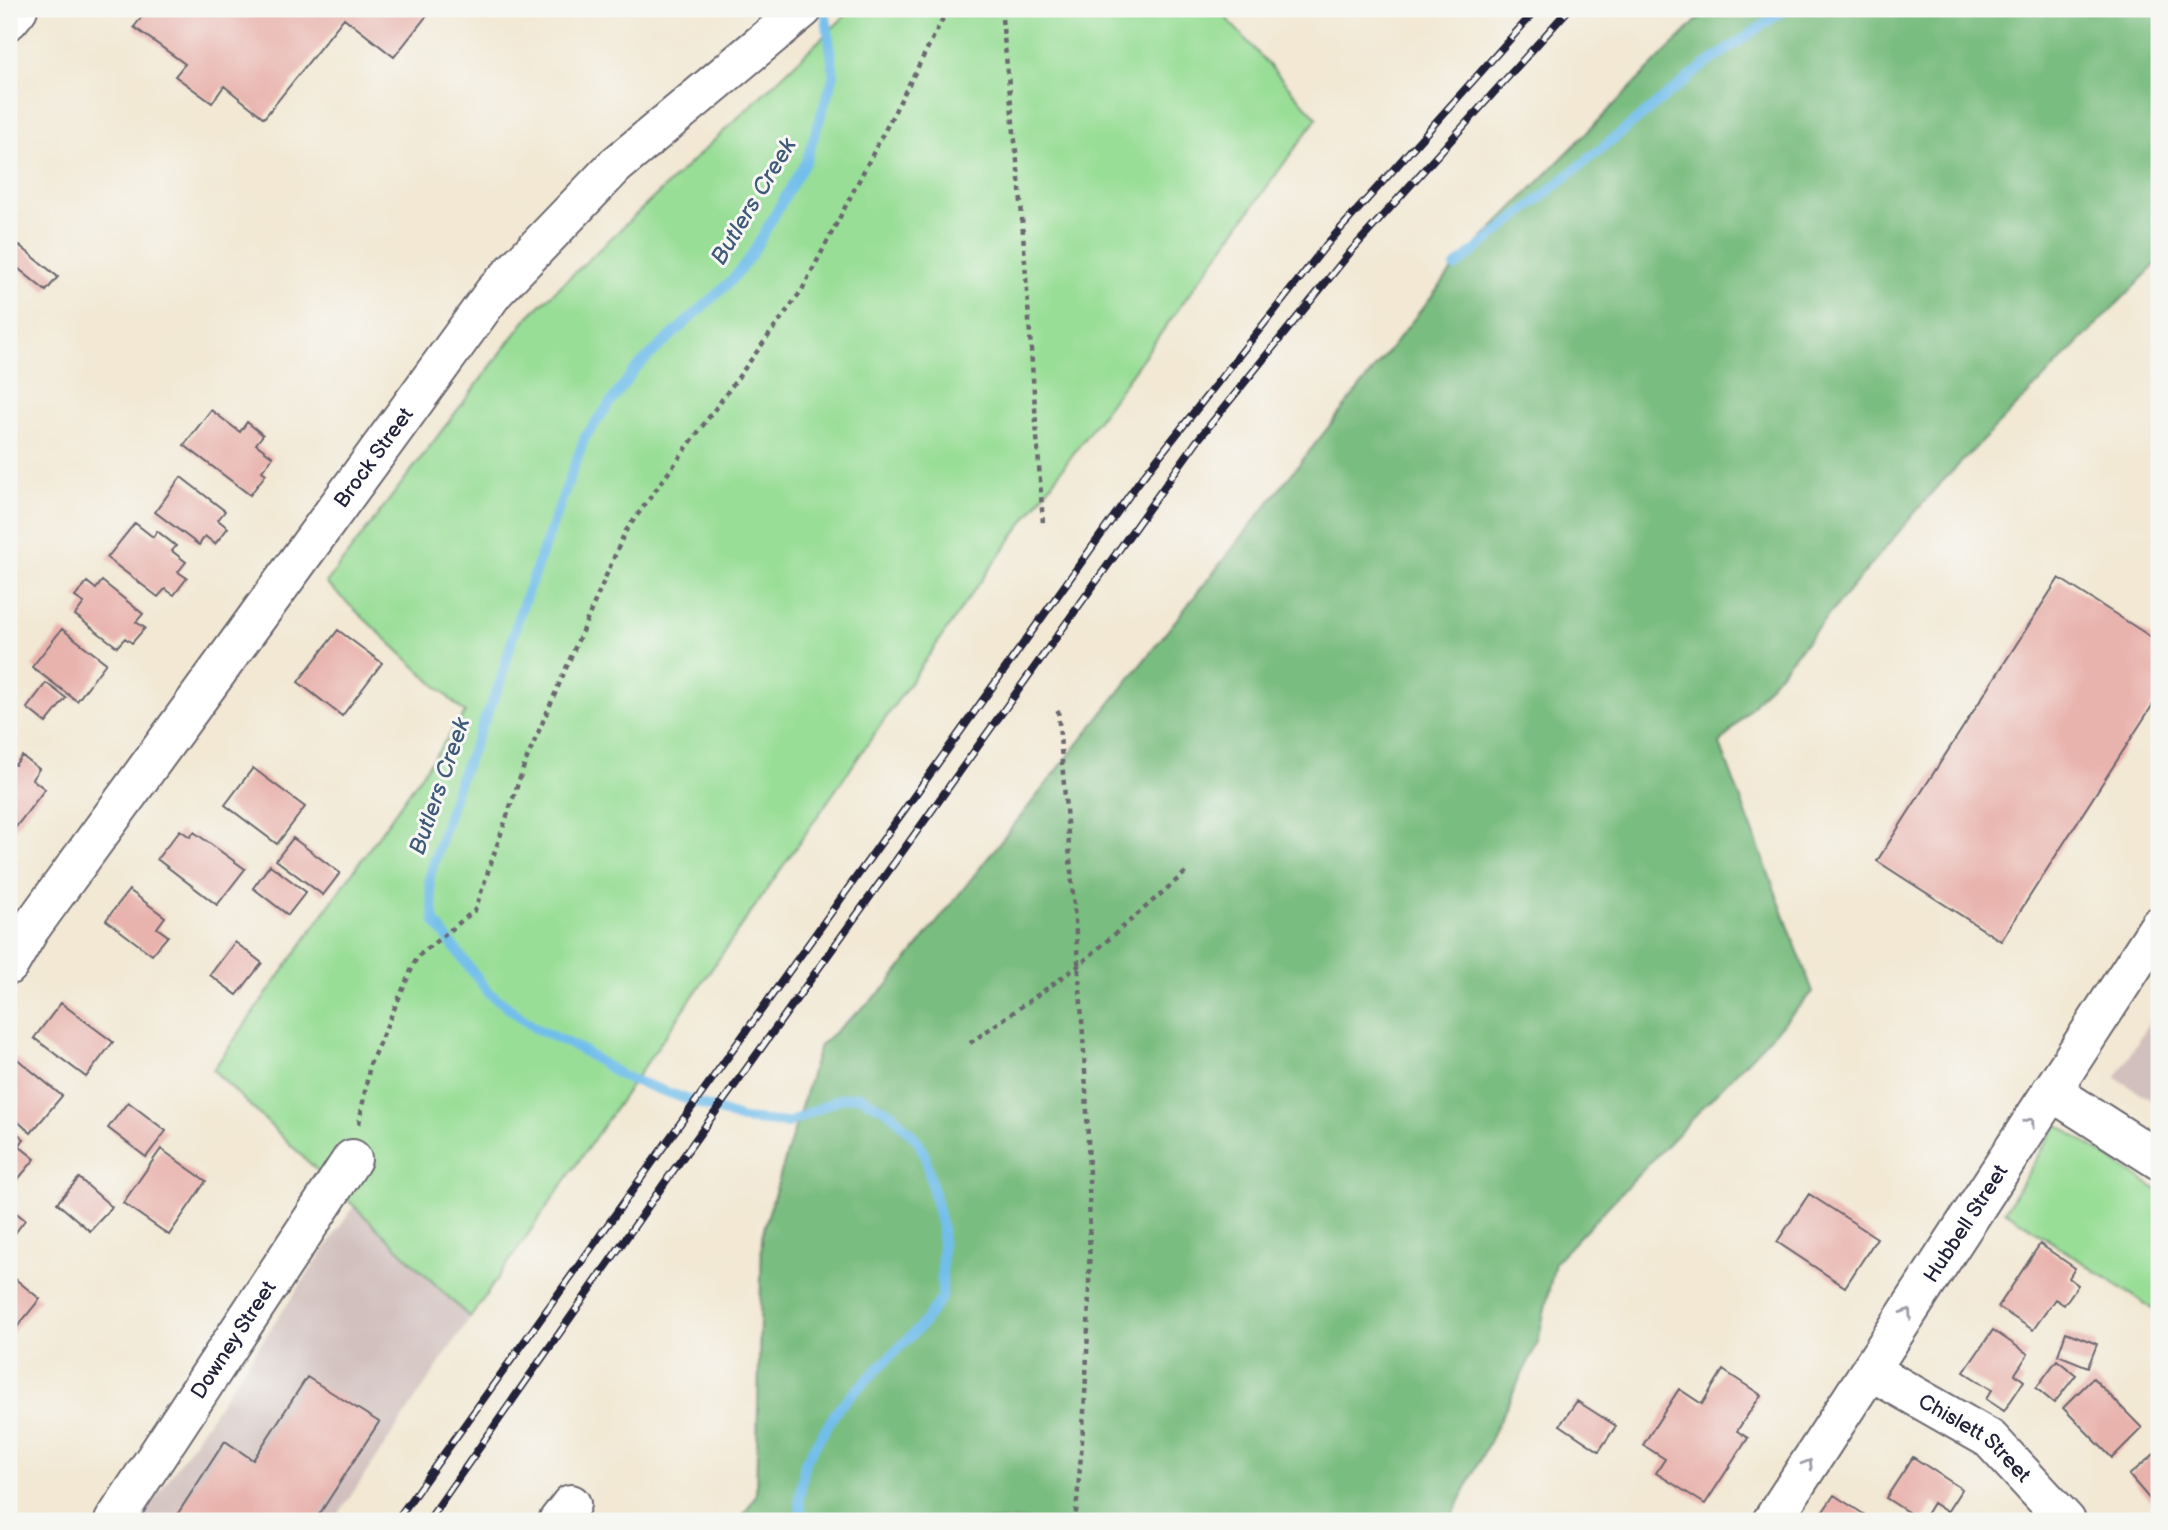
<svg xmlns="http://www.w3.org/2000/svg" width="2168" height="1530" font-family="'Balsamiq Sans',sans-serif">
	<style>
		.industrial { fill: #d1c0bd }
		.green { fill: #99de97; stroke: #5e8069; stroke-width: 2 }
		.forest { fill: #7abd80; stroke: #4e705e; stroke-width: 2 }
		.lines { fill: none; stroke-linecap: round; stroke-linejoin: round }
		.stream { stroke: #71beeb; stroke-width: 10 }
		.building { fill: #e9b3ad }
		.street-casing { stroke: #6b6770; stroke-width: 42 }
		.path { stroke: #6b6770; stroke-width: 4.5; stroke-dasharray: 5 5; stroke-linecap: butt }
		.street { stroke: #fff; stroke-width: 38 }
		.rail-casing { stroke: #22223b; stroke-width: 8 }
		.rail { stroke: #f6f6f2; stroke-width: 5; stroke-dasharray: 16; stroke-linecap: butt }
		.oneway { stroke: #9c9ca7 }
		.labels { text-anchor: middle; stroke-width: 6; stroke-linejoin: round; paint-order: stroke }
		.street-label { font-size: 21px; fill: #22223b; stroke: #f6f6f2 }
		.water-label { font-size: 23px; font-style: italic; fill: #3e5979; stroke: #f6f6f2 }
	</style>
	<rect width="100%" height="100%" fill="#f6f6f2"/>
	<filter id="ink" filterUnits="userSpaceOnUse"><feTurbulence type="fractalNoise" baseFrequency=".0143" numOctaves="2"/><feDisplacementMap in="SourceGraphic" scale="14" xChannelSelector="R" yChannelSelector="G"/><feConvolveMatrix kernelMatrix="1 2 1 2 8 2 1 2 1" color-interpolation-filters="sRGB"/></filter>
	<filter id="wash" filterUnits="userSpaceOnUse"><feTurbulence type="fractalNoise" baseFrequency=".00686" numOctaves="4" result="noise"/><feDisplacementMap in="SourceGraphic" scale="28" xChannelSelector="R" yChannelSelector="G"/><feGaussianBlur stdDeviation="1.57" result="paint"/><feColorMatrix in="noise" values="0 0 0 0 0 0 0 0 0 0 0 0 0 0 0 0 0 1.4 0 .05"/><feComposite in="paint" operator="in"/></filter>
	<g filter="url(#wash)">
		<rect width="100%" height="100%" fill="#f2e8d3"/>
		<path class="industrial" d="M2159,1006v99l-43,-27z
			M354,1206l116,112 -136,203h-194z"/>
		<path class="green" d="M841,9h377l99,109 -347,478 -500,722 -257,-248 252,-357 -139,-130 203,-267 316,-300z
			M2057,1124l102,67v122l-154,-102z"/>
		<path class="forest" d="M1708,9h451v252l-225,229 -214,254 93,248 -258,270 -17,80 -88,179h-710l16,-26 6,-260 58,-190 65,-57 570,-721z"/>
		<g class="lines">
			<path class="stream" d="M1455,267l247,-200 84,-58
				M803,1521l-4,-20 6,-39 34,-55 83,-82 20,-28v-69l-17,-72 -7,-15 -27,-28 -32,-17 -20,3 -51,24 -46,-4 -120,-43 -42,-27 -45,-21 -47,-36 -53,-70 -6,-43 28,-93 43,-103 19,-68 66,-178 51,-69 95,-87 19,-24 56,-96 28,-86 -9,-66"/>
		</g>
		<g id="blocks">
			<path class="building" d="M148,9h284l-38,48 -50,-39 -80,100 -40,-32 -12,17 -37,-27 10,-12 -51,-37z
				M9,237l49,40 -12,14 -37,-30z
				M211,410l29,22 7,-10 16,13 -7,9 17,13 -11,14 4,3 -16,21 -66,-50z
				M181,477l44,34 -7,9 10,8 -13,16 -10,-8 -6,9 -44,-33z
				M135,523l18,14 4,-6 19,15 -4,5 14,11 -8,10 9,6 -13,17 -9,-6 -7,8 -51,-39z
				M2059,578l100,64v53l-158,246 -124,-80z
				M102,581l41,33 -7,8 9,6 -13,15 -7,-5 -8,9 -42,-32 9,-12 -9,-6 12,-15 9,7z
				M62,629l44,34 -29,38 -45,-34z
				M338,630l44,33 -40,53 -44,-34z
				M46,683l20,15 -20,25 -19,-15z
				M22,756l17,13 -7,10 13,10 -36,47v-75l6,4z
				M253,768l52,39 -28,37 -52,-39z
				M180,830l10,7 4,-5 51,37 -28,36 -60,-46z
				M293,838l47,35 -17,22 -47,-35z
				M270,865l36,27 -18,23 -35,-27z
				M129,890l36,27 -8,11 11,8 -16,19 -46,-35z
				M235,942l27,21 -25,32 -27,-20z
				M61,1003l52,39 -27,35 -52,-39z
				M16,1058l46,38 -31,37 -22,-19v-47z
				M128,1102l38,29 -20,26 -38,-29z
				M9,1127l15,12 -5,7 16,13 -21,25 -5,-4z
				M161,1149l45,32 -37,54 -46,-32z
				M79,1178l33,29 -22,24 -33,-28z
				M1809,1194l68,44 -32,49 -68,-45z
				M9,1207l16,13 -16,21z
				M2040,1244l35,24 -6,10 9,7 -14,20 -9,-6 -22,31 -35,-23z
				M9,1274l31,25 -31,38z
				M1993,1330l35,24 -13,20 9,7 -20,30 -18,-12 6,-9 -28,-18z
				M2066,1332l31,12 -9,23 -30,-12z
				M2057,1360l19,15 -22,28 -18,-15z
				M1723,1370l38,25 -24,36 11,7 -43,66 -49,-31 9,-14 -22,-14 36,-56 23,15z
				M307,1377l72,45 -64,99h-142l52,-80 28,19z
				M2093,1378l49,50 -30,30 -49,-50z
				M1577,1401l39,25 -17,25 -39,-26z
				M2159,1450v60l-30,-35z
				M1913,1457l49,32 -15,23 -14,-9 -11,18 -36,-23z
				M1834,1495l28,18 12,8h-47l-7,-5z"/>
		</g>
	</g>
	<g filter="url(#ink)">
		<use href="#blocks" fill-opacity="0" stroke="#6b6770" stroke-width="2"/>
		<g class="lines">
			<g class="street-casing">
				<g id="street">
					<path d="M9,20l9,-11"/>
					<path id="s1" d="M9,965l21,-36 464,-637 121,-126 188,-157"/>
					<path d="M2051,1091l108,69"/>
					<path id="s2" d="M1871,1371l119,68 76,82"/>
					<path id="s3" d="M114,1521l238,-362"/>
					<path d="M558,1521l13,-17"/>
					<path id="s4" d="M1772,1521l387,-595"/>
				</g>
			</g>
			<path class="path" d="M1001,9l19,180 23,335
				M1058,710c11,143 25,286 30,429 4,128 0,255 -13,382
				M970,1043l107,-76 110,-96
				M359,1124l11,-60 47,-107 58,-47 50,-147 100,-231 177,-242 146,-281"/>
			<use href="#street" class="street"/>
			<g class="rail-casing">
				<path id="rail" d="M396,1521l742,-1038 189,-239 210,-235
					M428,1521l240,-343 529,-737 155,-191 217,-241"/>
			</g>
			<use href="#rail" class="rail"/>
		</g>
		<defs><path id="oneway-chevron" d="M-2-3.5L2.5 0L-2 3.5" fill="none" stroke-width="1.6" stroke-linecap="round" stroke-linejoin="round" transform="scale(1.75)"/></defs>
		<g class="oneway">
			<use href="#oneway-chevron" transform="translate(2030 1122) rotate(-56)"/>
			<use href="#oneway-chevron" transform="translate(1907 1313) rotate(-57)"/>
			<use href="#oneway-chevron" transform="translate(1808 1464) rotate(-58)"/>
		</g>
	</g>
	<g class="labels">
		<g class="street-label">
			<text dy="7" stroke="none"><textPath href="#s1" startOffset="625">Brock Street</textPath></text>
			<text dy="7" stroke="none"><textPath href="#s4" startOffset="355">Hubbell Street</textPath></text>
			<text dy="7" stroke="none"><textPath href="#s3" startOffset="217">Downey Street</textPath></text>
			<text dy="7" stroke="none"><textPath href="#s2" startOffset="124">Chislett Street</textPath></text>
		</g>
		<g class="water-label">
			<text transform="translate(753 201) rotate(-59)" y="8">Butlers Creek</text>
			<text transform="translate(439 786) rotate(-71)" y="8">Butlers Creek</text>
		</g>
	</g>
	<rect width="2168" height="1530" fill="none" stroke="#f6f6f2" stroke-width="35"/>
</svg>
